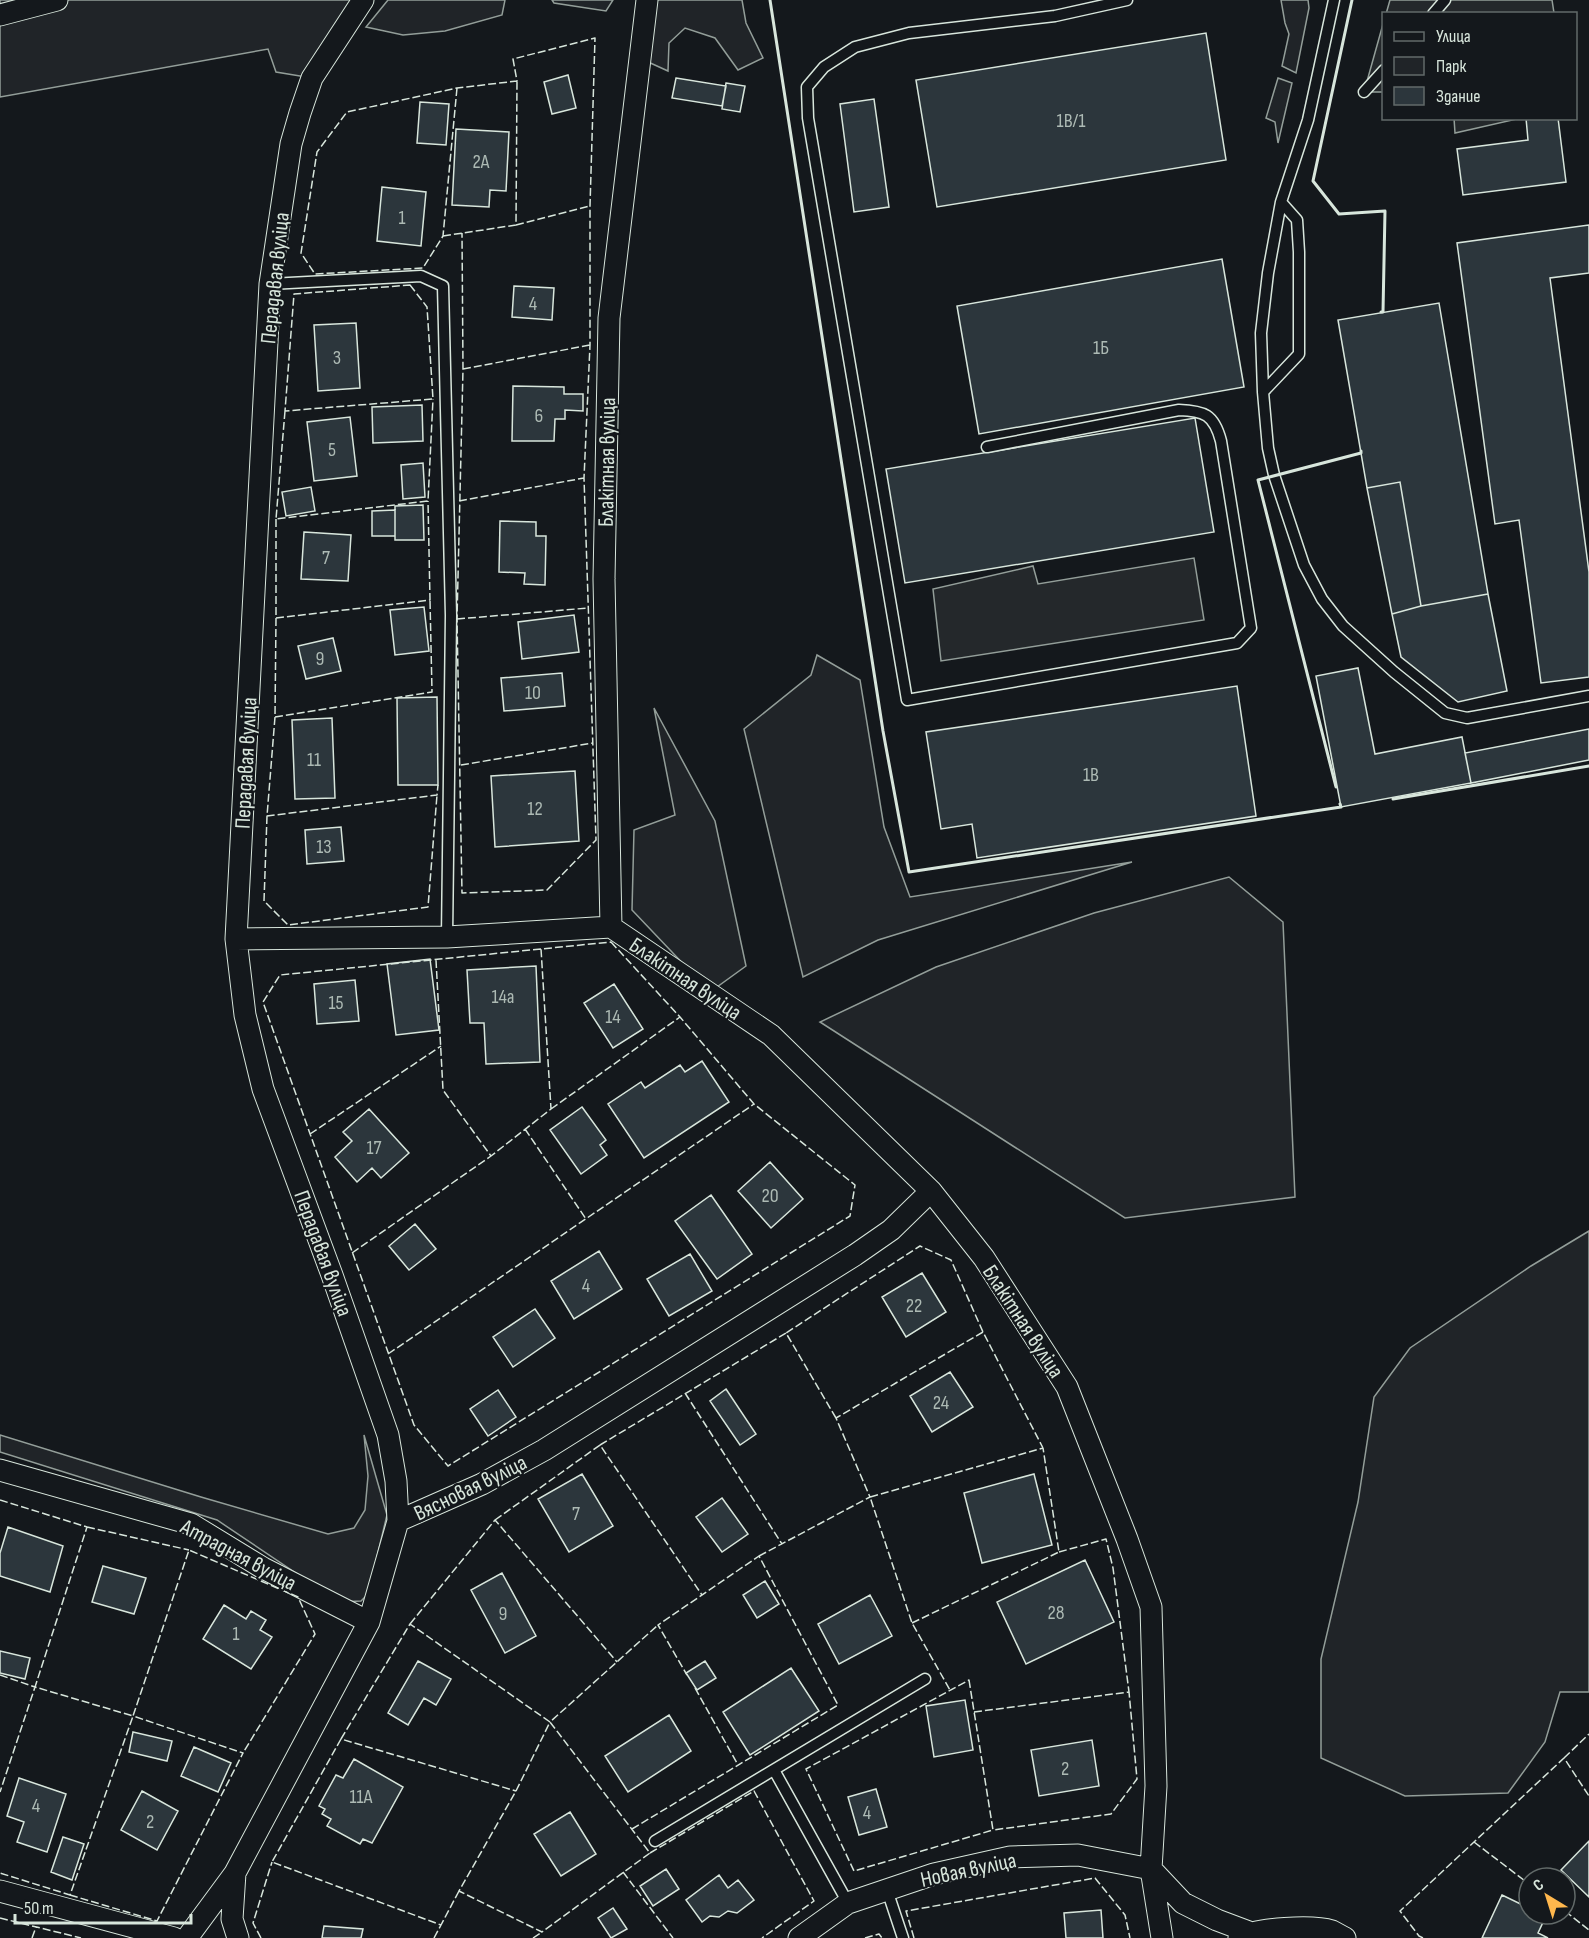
<svg xmlns="http://www.w3.org/2000/svg" width="1589" height="1938" font-family="'Sofia Sans Condensed',sans-serif">
	<style>
		.green { fill: #202428; stroke: #939e99; stroke-width: 1.5 }
		.parking { fill: #24282b; stroke: #939e99; stroke-width: 1.5 }
		.building { fill: #2c363c; stroke: #d8e6dc; stroke-width: 1.5 }
		.lines { fill: none; stroke-linecap: round; stroke-linejoin: round }
		.service-casing { stroke: #d8e6dc; stroke-width: 13 }
		.minor-casing { stroke: #d8e6dc; stroke-width: 23 }
		.service { stroke: #14181c; stroke-width: 10 }
		.minor { stroke: #14181c; stroke-width: 21 }
		.fence { stroke: #d8e6dc; stroke-width: 1.5; stroke-dasharray: 8 3; stroke-linecap: butt }
		.wall { stroke: #d8e6dc; stroke-width: 3 }
		.labels { text-anchor: middle; stroke-width: 4.5; stroke-linejoin: round; paint-order: stroke }
		.number-label { font-size: 20px; fill: #adbab4 }
		.street-label { font-size: 22px; fill: #d8e6dc; stroke: #14181c }
	</style>
	<rect width="100%" height="100%" fill="#14181c"/>
	<path class="green" d="M0,0h363l-51,78 -36,-6 -8,-23 -268,48z
		M388,0h117l-3,15 -57,16 -42,4 -37,-8z
		M552,0h61l-7,11 -52,-8z
		M655,0h87l4,23 17,35 -25,12 -23,-32 -30,-10 -16,15 -1,28 -22,-10z
		M1281,0h27l1,8 -13,65 -14,-7 7,-32 -4,-11z
		M1278,78l14,5 -14,60 -3,-21 -9,-4z
		M817,655l43,25 24,147 26,70 222,-35 -254,78 -75,37 -59,-248 67,-54z
		M654,708l61,113 31,145 -36,26 -78,-82 2,-80 41,-15z
		M1229,877l54,45 12,275 -170,21 -305,-196 116,-55 158,-54z
		M1589,1231v461h-29l-15,50 -37,51 -103,3 -84,-38v-99l37,-157 16,-105 36,-49 121,-82z
		M0,1435l201,62 127,37 26,-6 11,-18 3,-34 -4,-41 23,80 -19,79 -7,7 -22,1 -122,-82 -217,-68z"/>
	<path class="parking" d="M1390,0h162l2,13 -168,1z
		M1383,24v68h-19z
		M1454,118h63v1l-62,14z
		M1194,558l10,62 -263,41 -8,-72 100,-23 5,18z"/>
	<path class="building" d="M1206,33l20,127 -289,47 -21,-127z
		M568,75l8,33 -24,6 -8,-32z
		M676,78l50,8 -4,20 -50,-8z
		M726,83l19,3 -5,26 -18,-3z
		M874,99l15,108 -35,5 -14,-108z
		M420,102l29,2 -3,41 -29,-2z
		M1526,118h32l8,64 -103,13 -6,-46 71,-9z
		M456,129l53,3 -3,59 -16,-1 -1,17 -37,-2z
		M382,187l44,5 -5,54 -44,-5z
		M1589,225v48l-39,5 39,294v105l-48,6 -22,-163 -24,4 -38,-281z
		M1222,259l22,128 -265,47 -22,-128z
		M514,286l40,2 -2,32 -40,-3z
		M1439,303l49,291 -67,12 -21,-124 -33,6 -29,-168z
		M356,323l4,65 -42,3 -4,-66z
		M513,386l51,1v7h19v17l-18,-1v9h-10l-1,22h-42z
		M422,405l1,36 -50,2 -1,-36z
		M350,417l7,59 -43,5 -7,-59z
		M1195,418l19,114 -309,51 -19,-114z
		M423,463l2,34 -22,2 -2,-34z
		M1400,482l21,124 -29,8 -25,-126z
		M311,487l4,24 -29,5 -4,-24z
		M423,505l1,35h-29v-34z
		M395,510v26h-23v-25z
		M500,521l36,1v14h10l-1,49 -21,-1 1,-11 -26,-1z
		M304,532l47,3 -3,46 -47,-2z
		M1488,594l19,97 -49,11 -57,-45 -9,-43 29,-8z
		M424,607l5,44 -34,4 -5,-45z
		M574,615l5,37 -57,7 -4,-37z
		M333,638l8,33 -35,8 -8,-33z
		M1358,668l17,86 87,-17 9,46 -130,24 -25,-131z
		M562,673l3,33 -61,5 -3,-33z
		M1237,686l19,130 -279,42 -5,-34 -31,5 -15,-97z
		M437,697l1,88h-40l-1,-87z
		M332,718l3,80 -40,1 -3,-79z
		M1589,729v31l-118,23 -6,-30z
		M575,771l4,70 -84,6 -4,-71z
		M341,827l3,34 -37,3 -2,-34z
		M430,959l9,71 -43,5 -9,-71z
		M536,966l4,96 -54,2 -2,-41h-14l-3,-53z
		M355,980l4,41 -42,3 -3,-40z
		M614,984l29,45 -30,19 -29,-45z
		M702,1061l27,41 -85,56 -36,-54 33,-22 4,6 35,-23 5,7z
		M582,1107l24,33 -6,5 7,10 -26,19 -31,-44z
		M369,1109l40,44 -28,25 -9,-10 -15,14 -22,-25 17,-16 -9,-9z
		M770,1162l33,37 -32,29 -33,-37z
		M711,1195l41,59 -35,25 -42,-58z
		M415,1224l21,25 -27,21 -20,-24z
		M599,1251l23,38 -48,30 -23,-38z
		M690,1254l22,37 -43,25 -22,-37z
		M922,1273l24,39 -40,25 -24,-40z
		M535,1309l20,29 -42,29 -20,-30z
		M950,1372l23,35 -41,25 -22,-36z
		M726,1389l30,45 -16,11 -30,-44z
		M498,1390l18,27 -28,19 -18,-27z
		M582,1474l31,52 -44,26 -31,-53z
		M1034,1474l18,71 -70,18 -18,-70z
		M722,1498l26,36 -26,18 -26,-35z
		M8,1527l55,19 -13,46 -50,-16v-23z
		M1085,1560l29,62 -88,42 -29,-62z
		M103,1566l43,12 -12,36 -42,-12z
		M502,1573l34,63 -31,17 -34,-63z
		M765,1581l14,23 -22,14 -14,-23z
		M870,1595l22,41 -53,28 -21,-40z
		M224,1605l22,14 5,-8 15,9 -6,10 12,7 -21,32 -48,-30z
		M0,1651l30,7 -5,21 -25,-6z
		M418,1661l33,18 -15,26 -12,-7 -16,27 -20,-12z
		M705,1661l11,17 -19,12 -11,-17z
		M791,1668l28,43 -69,44 -27,-43z
		M965,1700l8,50 -39,7 -8,-51z
		M669,1715l22,36 -63,41 -23,-36z
		M133,1732l39,9 -5,20 -38,-9z
		M1092,1740l7,46 -60,10 -8,-46z
		M194,1747l37,16 -13,29 -37,-16z
		M354,1759l49,28 -31,56 -9,-4 -3,5 -33,-18 4,-7 -9,-5 3,-5 -6,-3 17,-31 7,3z
		M19,1778l47,16 -19,58 -30,-10 7,-20 -17,-6z
		M876,1789l11,38 -28,8 -11,-38z
		M142,1791l36,20 -21,39 -36,-20z
		M570,1812l26,42 -35,22 -27,-42z
		M63,1837l21,7 -12,36 -21,-8z
		M1589,1841v56l-28,-27z
		M666,1869l13,20 -26,17 -13,-20z
		M719,1875l9,13 10,-8 16,20 -17,13 -9,-2 -9,6 -9,-1 -8,6 -16,-22z
		M1502,1895l27,13v6l17,2 -8,17 10,5h-66z
		M613,1908l14,21 -16,9 -13,-20z
		M1101,1910l2,28h-37l-2,-25z
		M324,1926l39,3 -2,9h-39z"/>
	<g class="lines">
		<g class="service-casing">
			<path id="service" d="M1334,0l-26,120 -27,82 -13,71 -7,60 2,59 5,56 6,27 30,90 18,34 21,27 51,46 51,41 22,5 122,-22
				M1433,14l12,-14
				M1364,92l20,-22
				M270,284l151,-8 22,10 8,329 -4,322
				M1263,392l36,-38v-102l-2,-32 -16,-18
				M987,447l192,-37c25,1 35,4 42,31l30,187 -14,15 -330,57 -99,-582 -1,-31 17,-20 31,-20 54,-14 146,-17 72,-16
				M774,1770l74,133
				M655,1841l270,-162
				M887,1890l16,48"/>
		</g>
		<g class="minor-casing">
			<path id="minor" d="M0,15l57,-15
				M611,927l-7,-348 5,-261 38,-318
				M236,939l211,-2 164,-10 160,108 160,156 53,67 83,129 60,152 24,68 5,179 -5,83 11,69
				M0,1470l191,54 72,44 106,54
				M398,1521l84,-37 62,-34 311,-195 36,-25 40,-39
				M1151,1869l32,34 34,17 32,12
				M235,1873l-3,46 6,19
				M0,1891l174,47
				M187,1938l48,-65 134,-251 29,-101 -2,-40 -8,-46 -56,-160 -69,-186 -18,-74 -9,-76 34,-655 21,-140 9,-31 12,-35 51,-78
				M799,1938l49,-35 86,-29 76,-17 68,-2 73,14
				M1239,1938c17,-10 74,-13 93,-7 4,2 9,5 13,7"/>
		</g>
		<use href="#service" class="service"/>
		<use href="#minor" class="minor"/>
		<path class="fence" d="M457,88l-14,148 -20,32 -108,6 -14,-21 16,-101 30,-40 110,-24 60,-7 -4,-22 82,-21 -5,168v139l-6,133 12,362 -49,50 -85,3 -5,-274 6,-250 -1,-136
			M516,225l74,-19
			M443,236l73,-11 1,-144
			M410,285l17,22 6,92 -148,12 9,-117z
			M463,369l127,-24
			M285,411l-9,108 152,-18 5,-102
			M459,501l125,-23
			M276,519v99l154,-18 -2,-99
			M276,618l-1,99 157,-25 -2,-92
			M457,619l131,-11
			M275,717l-8,99 170,-21 1,-10
			M461,765l132,-22
			M267,816l-3,85 24,24 140,-18 9,-112
			M611,942l69,75 74,87 101,81 -5,31 -402,250 -34,-41 -151,-423 17,-27z
			M436,960l7,130 48,66 60,-47 -10,-160
			M551,1109l129,-92
			M525,1129l61,90
			M310,1134l131,-88
			M352,1253l139,-97
			M388,1354l366,-250
			M685,1393l97,151
			M836,1418l-50,-85 134,-87 31,14 32,72
			M600,1445l186,-112
			M0,1500l87,27 -52,160 98,29 -63,179 -70,-22
			M495,1520l105,-75 102,150
			M87,1527l102,23
			M1059,1552l47,-13 7,29 16,124
			M759,1556l111,-59 -34,-79 147,-86 60,116
			M912,1623l147,-71 -16,-104 -173,49 42,126 38,67
			M410,1624l85,-104 122,142
			M0,1675l35,12 -35,105
			M969,1680l24,150 -139,41 -48,-102z
			M695,1688l43,77
			M974,1712l155,-20 8,87 -26,35 -118,16
			M341,1739l69,-115 140,98 -34,69 -57,100 83,41 108,-79 -100,-131 108,-97
			M1564,1758l25,-24
			M632,1829l206,-124 -79,-149 -101,69 29,50
			M1474,1842l55,42
			M650,1853l104,-62 60,110 -52,37
			M623,1872l50,66
			M459,1891l-18,34 -169,-63 69,-123 175,52
			M70,1895l87,26 86,-168 -110,-37 56,-166 109,47 17,37 -72,119
			M1565,1911l24,19
			M0,1918l81,20
			M32,1938l4,-11
			M261,1938l-8,-15 19,-61
			M434,1938l7,-13
			M533,1938l9,-6
			M865,1938l14,-4 3,4
			M914,1938l-8,-27 189,-33 30,37 5,23
			M1423,1938l-4,-2 -19,-25 164,-153 25,38"/>
		<path class="wall" d="M770,0l113,731 26,141 432,-65 -1,-3
			M1352,0l-39,181 26,33 46,-3 -2,101h-2
			M1336,787l-78,-307 103,-27v-2
			M1393,799l196,-33"/>
	</g>
	<g class="labels">
		<g class="number-label">
			<text x="1071" y="127">1В/1</text>
			<text x="481" y="168">2А</text>
			<text x="402" y="224">1</text>
			<text x="533" y="310">4</text>
			<text x="1101" y="354">1Б</text>
			<text x="337" y="364">3</text>
			<text x="539" y="422">6</text>
			<text x="332" y="456">5</text>
			<text x="326" y="564">7</text>
			<text x="320" y="665">9</text>
			<text x="533" y="699">10</text>
			<text x="314" y="766">11</text>
			<text x="1091" y="781">1В</text>
			<text x="535" y="815">12</text>
			<text x="324" y="853">13</text>
			<text x="503" y="1003">14а</text>
			<text x="336" y="1009">15</text>
			<text x="613" y="1023">14</text>
			<text x="374" y="1154">17</text>
			<text x="770" y="1202">20</text>
			<text x="586" y="1292">4</text>
			<text x="914" y="1312">22</text>
			<text x="941" y="1409">24</text>
			<text x="576" y="1520">7</text>
			<text x="1056" y="1619">28</text>
			<text x="503" y="1620">9</text>
			<text x="236" y="1640">1</text>
			<text x="1065" y="1775">2</text>
			<text x="361" y="1803">11А</text>
			<text x="36" y="1812">4</text>
			<text x="867" y="1819">4</text>
			<text x="150" y="1828">2</text>
		</g>
		<g class="street-label">
			<text transform="translate(274 278) rotate(-84)" y="8">Перадавая вуліца</text>
			<text transform="translate(606 462) rotate(-89)" y="8">Блакітная вуліца</text>
			<text transform="translate(245 763) rotate(-87)" y="8">Перадавая вуліца</text>
			<text transform="translate(686 978) rotate(34)" y="8">Блакітная вуліца</text>
			<text transform="translate(324 1253) rotate(70)" y="8">Перадавая вуліца</text>
			<text transform="translate(1024 1321) rotate(57)" y="8">Блакітная вуліца</text>
			<text transform="translate(470 1487) rotate(-26)" y="8">Вясновая вуліца</text>
			<text transform="translate(239 1554) rotate(28)" y="8">Атрадная вуліца</text>
			<text transform="translate(968 1869) rotate(-12)" y="8">Новая вуліца</text>
		</g>
	</g>
	<rect x="1382" y="12" width="195" height="108" fill="#14181c" stroke="#626a69" stroke-width="1.5"/>
	<rect x="1394" y="32" width="30" height="9" fill="#14181c" stroke="#626a69" stroke-width="1.5"/>
	<text x="1436" y="42" font-size="18" fill="#d8e6dc">Улица</text>
	<rect x="1394" y="57" width="30" height="18" fill="#202428" stroke="#626a69" stroke-width="1.5"/>
	<text x="1436" y="72" font-size="18" fill="#d8e6dc">Парк</text>
	<rect x="1394" y="87" width="30" height="18" fill="#2c363c" stroke="#626a69" stroke-width="1.5"/>
	<text x="1436" y="102" font-size="18" fill="#d8e6dc">Здание</text>
	<g transform="translate(1547 1896) rotate(322)"><circle r="28" fill="#14181c" stroke="#626a69" stroke-width="1.5"/>
	<path d="M0-4.5L10 22L0 15L-10 22Z" fill="#ffb74d"/>
	<text y="-9" font-size="16" font-weight="bold" text-anchor="middle" fill="#d8e6dc">С</text>
	</g>
	<path d="M15 1914v9h176v-9" fill="none" stroke="#d8e6dc" stroke-width="3"/>
	<text x="24" y="1914" font-size="18" fill="#d8e6dc" stroke="#14181c" stroke-width="4.5" paint-order="stroke">50 m</text>
</svg>
